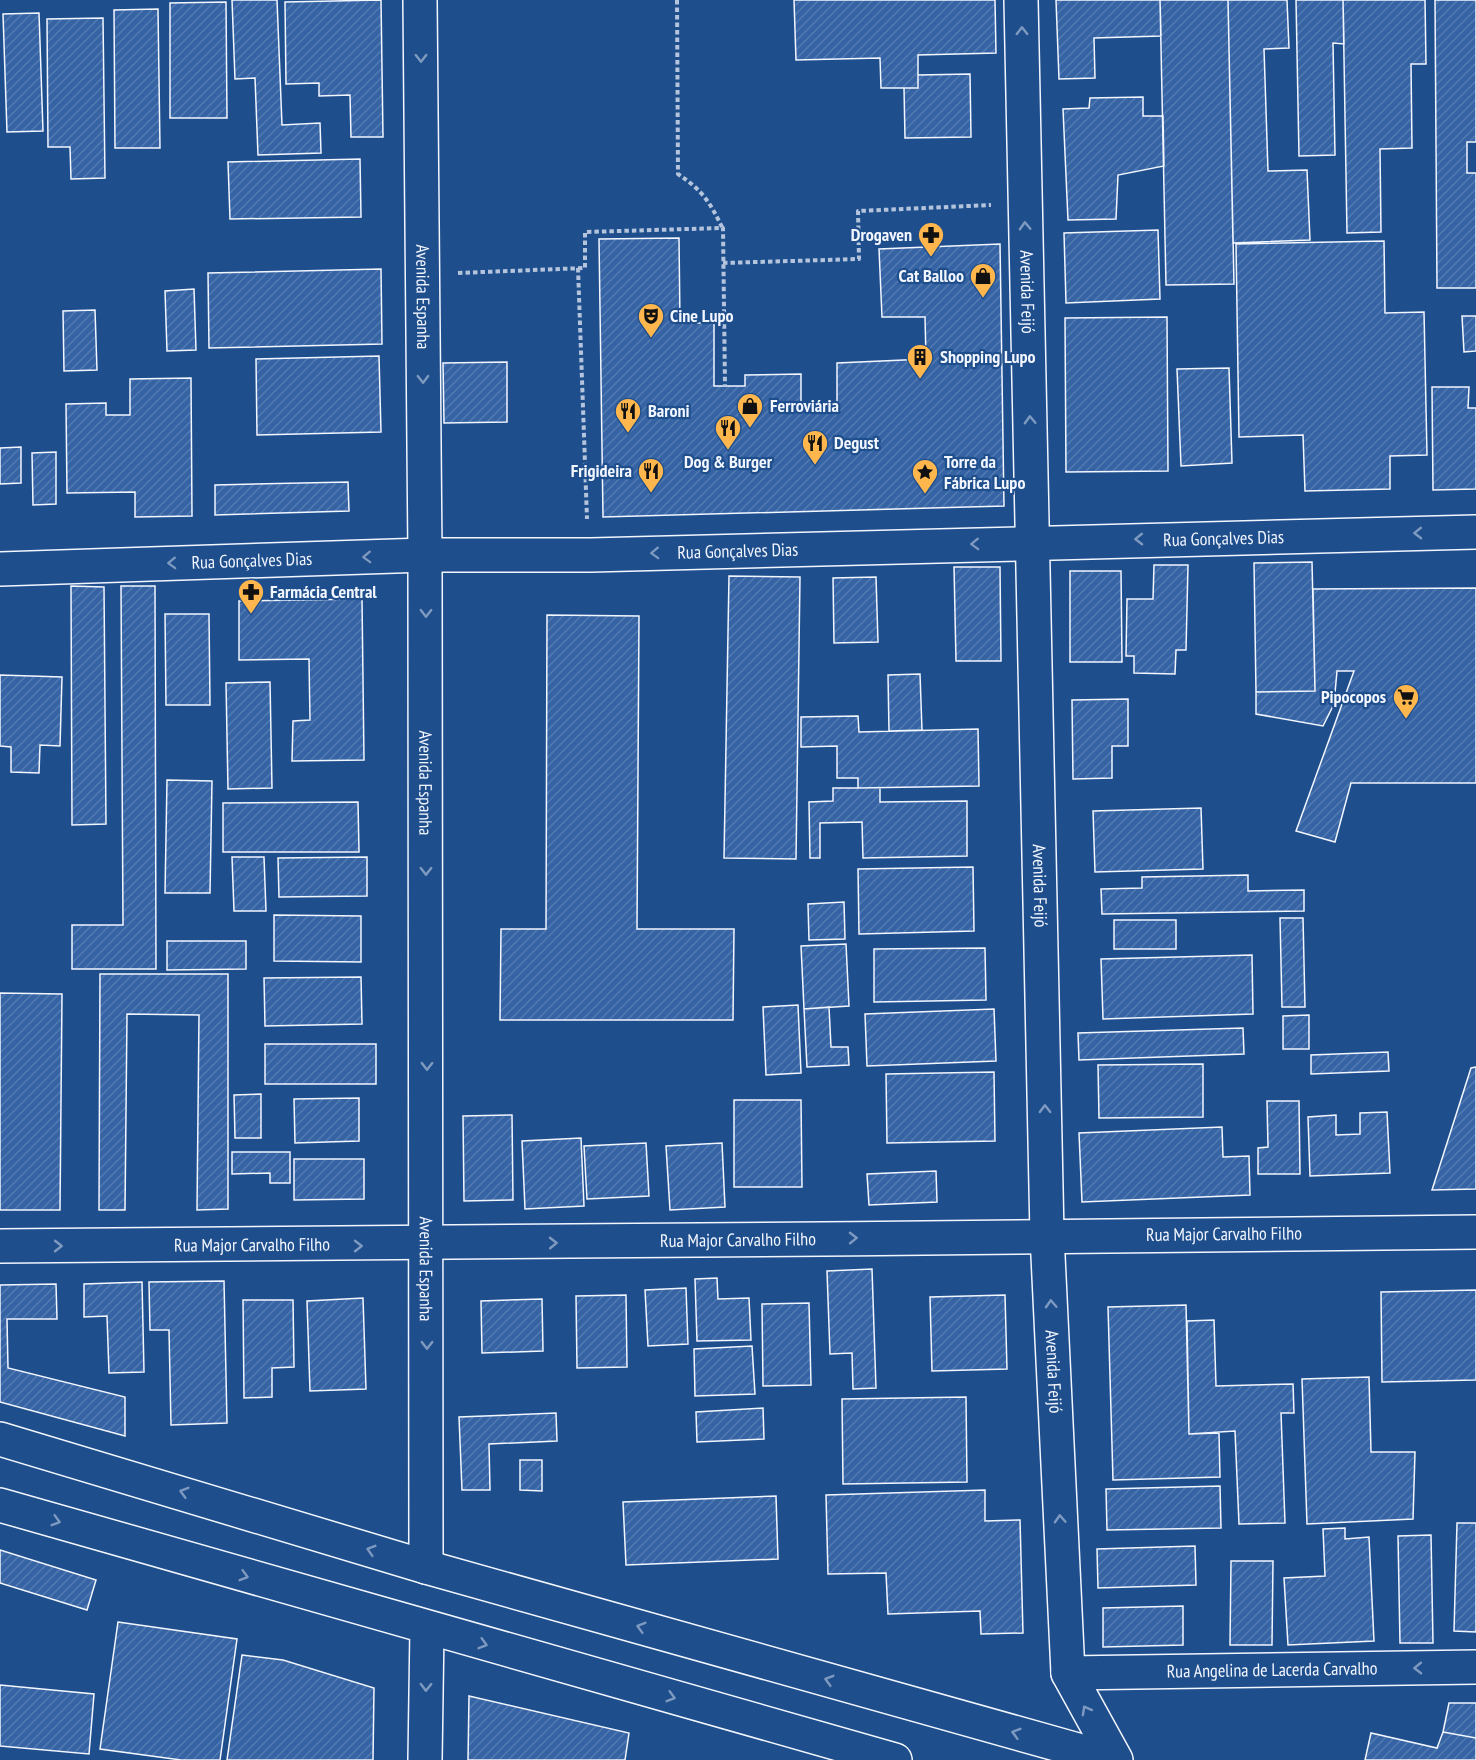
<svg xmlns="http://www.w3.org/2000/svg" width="1476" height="1760" font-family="'PT Sans Narrow',sans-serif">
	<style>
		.building { fill: url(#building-hatch); stroke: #f2f6ff; stroke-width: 1.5 }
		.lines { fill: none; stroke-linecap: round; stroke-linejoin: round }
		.street-casing { stroke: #f2f6ff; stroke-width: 36 }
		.primary-casing { stroke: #f2f6ff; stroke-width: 36 }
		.path { stroke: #b3c4dc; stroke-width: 4; stroke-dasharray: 4.5 3; stroke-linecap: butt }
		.street { stroke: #1f4e8c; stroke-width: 33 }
		.primary { stroke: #1f4e8c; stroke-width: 33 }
		.oneway { stroke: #7e9ac0 }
		.labels { text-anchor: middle; stroke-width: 4.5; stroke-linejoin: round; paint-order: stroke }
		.poi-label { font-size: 18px; font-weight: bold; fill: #f2f6ff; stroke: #1f4e8c; text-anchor: start }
		.street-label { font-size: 18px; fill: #f2f6ff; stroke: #1f4e8c }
	</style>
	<defs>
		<pattern id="building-hatch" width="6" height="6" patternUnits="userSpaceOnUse" patternTransform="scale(1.5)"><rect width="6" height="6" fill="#3563a3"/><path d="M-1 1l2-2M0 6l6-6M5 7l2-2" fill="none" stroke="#537ab1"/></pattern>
	</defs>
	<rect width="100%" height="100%" fill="#1f4e8c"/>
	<path class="building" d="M232,0h45l5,125 38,-2 1,30 -63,2 -3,-77 -20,1z
		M381,0l2,137h-32l-1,-42 -31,1v-13l-33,1 -1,-82z
		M794,0h201l1,53 -78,2v33h-37l-1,-30 -84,2z
		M1056,0h104l1,36 -67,2 1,40 -36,1z
		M1160,0h68l6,284 -68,1z
		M1228,0h59l2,48 -25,1 4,122 39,-1 3,70 -77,3z
		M1296,0h47l1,44 -11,-1 2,112 -36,1z
		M1343,0h82l1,64h-15l1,84 -32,1 1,83 -34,1z
		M1435,0h41v142h-9v31h9v115h-39z
		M226,2l1,116h-57v-115z
		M158,9l2,139h-45l-1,-138z
		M39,13l4,118 -36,1 -4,-118z
		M103,18l2,160 -34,1 -1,-32h-22l-1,-128z
		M970,74l1,63 -66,1 -1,-50h14v-13z
		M1143,97v19h20l1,50 -46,9 -2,44 -48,1 -5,-111 26,-1 1,-10z
		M360,159l1,58 -131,2 -2,-57z
		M1158,230l2,69 -94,4 -2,-70z
		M679,238l1,85h34v63h31v-11l56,-1v31l36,-1v-41l89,-4 -1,-42h-43l-3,-68 121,-5 4,262 -401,11 -4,-278z
		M1384,241l1,72 39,-1 3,143 -37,1v33l-85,2 -2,-56 -64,2 -3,-193z
		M381,269l1,75 -173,4 -1,-75z
		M194,289l2,61 -29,1 -2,-60z
		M95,310l2,60 -33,1 -1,-60z
		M1462,316h14v35l-12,1z
		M1167,317l1,154 -102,1 -1,-154z
		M379,356l2,76 -124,3 -1,-76z
		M507,362v60l-63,1 -1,-60z
		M1229,368l3,95 -51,3 -4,-97z
		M191,378l1,138 -57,1v-25l-68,1 -1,-89 40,-1v12h24v-36z
		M1432,387h37l-1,21h8v81l-43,1z
		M21,447v36l-21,1v-36z
		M56,452v52l-23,1 -1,-52z
		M348,482l1,29 -134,4v-30z
		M1312,562l3,129 -59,1 -2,-129z
		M1154,565h34l-2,85h-10l-1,24 -41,-1v-17h-8l1,-57h26z
		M954,567h46l1,94h-45z
		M1070,571h51l1,91h-52z
		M729,576l71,1 -4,282 -72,-1z
		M876,577l2,65 -44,1 -1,-65z
		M71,586l33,1 2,237 -34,1z
		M121,586h34l1,383h-84v-44h51z
		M1476,588v195h-125l-16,59 -39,-11 58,-160h-17l-3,33 -11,22 -67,-12v-22l59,-1 -2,-102z
		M362,599l2,161 -72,1 1,-40 17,-1 -1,-61 -70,1v-59z
		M165,614h44l1,91h-44z
		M547,615l92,1 -2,313h97l-1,91h-233l1,-91h45z
		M920,674l2,56 -33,1 -1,-56z
		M0,675l62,2 -2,69 -20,-1 -1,28 -28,-1v-25l-11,-1z
		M270,682l2,106 -44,1 -2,-106z
		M1128,699v47h-16v32l-39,1 -1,-79z
		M858,716l1,16 119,-3 1,57 -121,2v-10h-21v-32l-36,1v-30z
		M167,780l45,1 -2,112h-45z
		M833,788h47v14l87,-1v55l-104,2 -1,-36 -42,1v35h-10l-1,-56 24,-1z
		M358,802l1,50h-136v-49z
		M1201,808l2,61 -108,3 -2,-61z
		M232,857h32l2,54h-32z
		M367,857v39l-88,1 -1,-39z
		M973,867l1,64 -115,3 -1,-65z
		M1248,875v16l56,-1v21l-202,3 -1,-25 41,-1v-11z
		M844,902l1,37 -36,1 -1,-36z
		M274,915l87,1v46l-87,-1z
		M1280,918h23l2,89h-23z
		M1114,920h62v29h-62z
		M167,941h79v28l-79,1z
		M846,944l3,62 -45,3 -3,-63z
		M985,948l1,52 -112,2v-53z
		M1252,955l1,59 -150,5 -2,-60z
		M100,974h128v235l-31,1 2,-195 -72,-1 -2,196h-26z
		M361,977l1,47 -97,2 -1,-48z
		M0,993l62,1 -2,216h-60z
		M798,1005l3,68 -35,2 -3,-68z
		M829,1007l2,40h17l1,18 -42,2 -3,-58z
		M994,1009l2,52 -129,5 -2,-52z
		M1309,1015v34h-26v-33z
		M1243,1028l1,26 -165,6 -1,-27z
		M265,1044h111v40h-111z
		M1388,1052l1,19 -78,3v-19z
		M1203,1064v53l-104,1 -1,-53z
		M1476,1067v122l-44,1 39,-122z
		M994,1072l1,69 -108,2 -1,-69z
		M261,1094v44h-26l-1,-43z
		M359,1098v43l-64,2 -1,-44z
		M734,1100h67l1,87h-68z
		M1267,1101h32l1,73h-42v-26l10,-1z
		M1387,1112l3,61 -80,3 -2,-59 28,-2v20l24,-1v-21z
		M512,1115l1,85 -49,1 -1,-85z
		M1222,1127l1,30 26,-1 1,39 -168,7 -3,-69z
		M581,1138l3,68 -59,3 -3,-68z
		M646,1143l3,53 -62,3 -3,-53z
		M722,1143l3,64 -55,3 -4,-64z
		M232,1152h58v31h-20v-10l-38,1z
		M294,1159h70v40l-70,1z
		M936,1171l1,31 -68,3 -2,-31z
		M872,1269l4,119 -23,1 -1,-36 -22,1 -3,-83z
		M717,1278l1,21 31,-1 2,42 -54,1 -2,-62z
		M224,1281l3,142 -56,2 -2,-95h-19l-1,-48z
		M142,1282l2,90 -35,1 -2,-57 -23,1v-33z
		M56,1284l1,35h-50l1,49 117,29v39l-125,-34v-117z
		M686,1288l2,56 -40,2 -3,-56z
		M1476,1290v90l-94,2 -1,-90z
		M626,1295l1,72 -50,1 -1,-72z
		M1005,1295l2,74 -75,2 -2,-74z
		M363,1298l3,91 -56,2 -3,-90z
		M542,1299l1,52 -61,2 -1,-52z
		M243,1300h50l1,67 -22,1v29l-28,1z
		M809,1303l2,82 -48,1 -1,-82z
		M1186,1305l3,129 30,-1 1,44 -107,3 -5,-173z
		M1214,1320l2,66 77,-2 1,29h-13l4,110 -46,1 -4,-93 -46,3 -2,-113z
		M752,1346l3,48 -60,2 -1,-47z
		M1369,1377l2,75h44l-2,67 -106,5 -5,-145z
		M966,1397l1,85 -124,2 -1,-85z
		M763,1408l1,31 -67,3 -1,-30z
		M556,1413l1,28 -68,3 1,46h-28l-3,-73z
		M520,1460h22v31l-22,-1z
		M1220,1486l1,42 -114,2 -1,-41z
		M985,1490v31l35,-1 3,113 -42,1 -1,-23 -92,3 -2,-41 -58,1 -2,-79z
		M776,1496l2,63 -152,6 -3,-63z
		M1457,1523h19v109l-22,-1z
		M1345,1528v11l24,-2 5,104 -86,4 -4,-67 41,-2 -2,-47z
		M1431,1535l2,108h-33l-2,-107z
		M1195,1546l1,39 -98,3 -1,-39z
		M0,1550l96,30 -9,30 -87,-27z
		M1231,1561h42l-1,84h-42z
		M1183,1606v39l-80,2v-39z
		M118,1622l119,17 -17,121h-39l-81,-11z
		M242,1655l41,5 91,28 -1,72h-146z
		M0,1685l94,9 -5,60 -89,-8z
		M469,1696l160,37 -4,27h-157z
		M1449,1703h27v35l-33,-6z
		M1443,1732l33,6v22h-111l6,-27 66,15z"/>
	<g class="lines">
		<g class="street-casing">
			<g id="street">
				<path id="s1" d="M420,0l5,555 1,1012"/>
				<path id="s2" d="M1021,0l26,1235 21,438 48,87"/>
				<path id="s3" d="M0,569l425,-14h166l885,-23"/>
				<path id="s4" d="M0,1246c492,0 984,-11 1476,-14"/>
				<path id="s5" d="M1068,1673l408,-6"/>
				<path d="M425,1760l2,-132"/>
			</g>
		</g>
		<g class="primary-casing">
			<path id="primary" d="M0,1439l426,128 687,193
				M0,1505l895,255"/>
		</g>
		<path class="path" d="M677,0l1,174c25,17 31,27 44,53
			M723,263l136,-4 -1,-48 133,-6
			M578,268l9,251
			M458,273l127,-5v-36l138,-4 2,158"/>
		<use href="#street" class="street"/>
		<use href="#primary" class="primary"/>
	</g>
	<defs><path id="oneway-chevron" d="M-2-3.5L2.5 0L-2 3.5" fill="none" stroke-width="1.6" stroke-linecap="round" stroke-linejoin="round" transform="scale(1.5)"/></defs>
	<g class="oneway">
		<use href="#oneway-chevron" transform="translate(1022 31) rotate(-91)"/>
		<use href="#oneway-chevron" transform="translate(421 58) rotate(90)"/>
		<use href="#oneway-chevron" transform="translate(1025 226) rotate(-92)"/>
		<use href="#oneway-chevron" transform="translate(423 379) rotate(89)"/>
		<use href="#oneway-chevron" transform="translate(1030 420) rotate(-92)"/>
		<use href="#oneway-chevron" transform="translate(1418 533) rotate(179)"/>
		<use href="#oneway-chevron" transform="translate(1139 539) rotate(179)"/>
		<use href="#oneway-chevron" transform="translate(975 544) rotate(178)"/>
		<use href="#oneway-chevron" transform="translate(655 553) rotate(178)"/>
		<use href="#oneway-chevron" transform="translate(367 557) rotate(178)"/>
		<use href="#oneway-chevron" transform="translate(172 563) rotate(178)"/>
		<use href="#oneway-chevron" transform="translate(426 613) rotate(90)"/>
		<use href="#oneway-chevron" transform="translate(426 871) rotate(90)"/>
		<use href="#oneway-chevron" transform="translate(427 1066) rotate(90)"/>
		<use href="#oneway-chevron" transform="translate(1045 1109) rotate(-91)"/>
		<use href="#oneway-chevron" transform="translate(853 1238) rotate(-1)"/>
		<use href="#oneway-chevron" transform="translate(553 1243) rotate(-1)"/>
		<use href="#oneway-chevron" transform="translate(58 1246)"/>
		<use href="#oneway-chevron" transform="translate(358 1246)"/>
		<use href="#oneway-chevron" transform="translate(1051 1304) rotate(-93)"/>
		<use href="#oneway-chevron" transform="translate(427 1345) rotate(90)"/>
		<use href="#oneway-chevron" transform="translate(184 1492) rotate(-164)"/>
		<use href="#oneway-chevron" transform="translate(1060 1519) rotate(-93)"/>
		<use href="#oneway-chevron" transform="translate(56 1521) rotate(16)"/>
		<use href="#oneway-chevron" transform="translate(371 1550) rotate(-163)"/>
		<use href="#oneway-chevron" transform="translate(244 1576) rotate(16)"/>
		<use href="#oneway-chevron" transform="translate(641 1627) rotate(-164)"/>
		<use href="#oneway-chevron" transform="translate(483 1644) rotate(16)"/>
		<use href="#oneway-chevron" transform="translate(1418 1668) rotate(179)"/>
		<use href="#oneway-chevron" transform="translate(829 1680) rotate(-164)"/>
		<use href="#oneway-chevron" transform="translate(426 1687) rotate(91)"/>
		<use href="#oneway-chevron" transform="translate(671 1697) rotate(16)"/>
		<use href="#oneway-chevron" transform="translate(1086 1710) rotate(-119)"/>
		<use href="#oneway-chevron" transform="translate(1016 1733) rotate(-164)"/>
	</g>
	<defs>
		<g id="pharmacy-pin" transform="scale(1.35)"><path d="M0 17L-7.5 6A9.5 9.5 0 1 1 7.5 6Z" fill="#ffb74d" stroke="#1f4e8c"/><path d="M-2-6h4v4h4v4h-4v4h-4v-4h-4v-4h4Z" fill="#111"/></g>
		<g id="shop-pin" transform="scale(1.35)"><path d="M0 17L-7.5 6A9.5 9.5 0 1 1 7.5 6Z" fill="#ffb74d" stroke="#1f4e8c"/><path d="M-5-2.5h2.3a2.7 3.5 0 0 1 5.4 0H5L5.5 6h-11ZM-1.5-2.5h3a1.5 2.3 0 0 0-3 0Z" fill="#111"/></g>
		<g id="theatre-pin" transform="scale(1.35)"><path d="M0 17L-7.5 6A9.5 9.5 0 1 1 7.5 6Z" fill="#ffb74d" stroke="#1f4e8c"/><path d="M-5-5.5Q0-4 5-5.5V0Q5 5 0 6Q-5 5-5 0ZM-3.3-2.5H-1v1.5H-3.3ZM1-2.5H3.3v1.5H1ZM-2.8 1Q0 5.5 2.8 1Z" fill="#111"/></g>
		<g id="building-pin" transform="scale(1.35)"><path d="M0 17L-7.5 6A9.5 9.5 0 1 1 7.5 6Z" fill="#ffb74d" stroke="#1f4e8c"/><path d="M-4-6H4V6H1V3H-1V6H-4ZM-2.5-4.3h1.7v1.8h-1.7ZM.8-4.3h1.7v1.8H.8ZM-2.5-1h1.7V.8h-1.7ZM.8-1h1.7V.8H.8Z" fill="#111"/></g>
		<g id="restaurant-pin" transform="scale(1.35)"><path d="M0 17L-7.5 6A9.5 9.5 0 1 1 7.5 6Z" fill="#ffb74d" stroke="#1f4e8c"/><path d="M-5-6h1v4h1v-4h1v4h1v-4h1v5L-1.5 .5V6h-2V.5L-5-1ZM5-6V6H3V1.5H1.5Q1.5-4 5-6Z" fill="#111"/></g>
		<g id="sight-pin" transform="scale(1.35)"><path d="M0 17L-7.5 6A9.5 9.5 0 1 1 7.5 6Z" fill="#ffb74d" stroke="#1f4e8c"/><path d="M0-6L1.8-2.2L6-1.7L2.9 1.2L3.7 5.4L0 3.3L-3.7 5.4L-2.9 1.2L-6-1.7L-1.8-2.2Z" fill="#111"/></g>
		<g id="supermarket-pin" transform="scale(1.35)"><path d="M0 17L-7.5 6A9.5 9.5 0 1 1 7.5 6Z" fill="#ffb74d" stroke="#1f4e8c"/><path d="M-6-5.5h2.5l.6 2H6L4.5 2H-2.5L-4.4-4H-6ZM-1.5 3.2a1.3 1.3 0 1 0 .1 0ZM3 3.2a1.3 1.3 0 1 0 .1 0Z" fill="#111"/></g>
	</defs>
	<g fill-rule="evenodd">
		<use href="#pharmacy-pin" x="931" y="235"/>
		<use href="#shop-pin" x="983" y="276"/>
		<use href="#theatre-pin" x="651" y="316"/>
		<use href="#building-pin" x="920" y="357"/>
		<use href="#shop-pin" x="750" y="406"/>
		<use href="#restaurant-pin" x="628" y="411"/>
		<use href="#restaurant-pin" x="728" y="428"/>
		<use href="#restaurant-pin" x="815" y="443"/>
		<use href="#restaurant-pin" x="651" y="471"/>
		<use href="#sight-pin" x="925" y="472"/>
		<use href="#pharmacy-pin" x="251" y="592"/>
		<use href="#supermarket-pin" x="1406" y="697"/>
	</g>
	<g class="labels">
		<g class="poi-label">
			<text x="912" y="241" text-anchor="end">Drogaven</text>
			<text x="964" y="282" text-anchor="end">Cat Balloo</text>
			<text x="670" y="322">Cine Lupo</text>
			<text x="940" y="363">Shopping Lupo</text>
			<text x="770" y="412">Ferroviária</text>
			<text x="648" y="417">Baroni</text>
			<text x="834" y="449">Degust</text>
			<text x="728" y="468" text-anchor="middle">Dog &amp; Burger</text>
			<text x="944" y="468">Torre da<tspan x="944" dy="21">Fábrica Lupo</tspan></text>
			<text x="632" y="477" text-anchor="end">Frigideira</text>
			<text x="270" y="598">Farmácia Central</text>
			<text x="1386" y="703" text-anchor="end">Pipocopos</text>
		</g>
		<g class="street-label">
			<text dy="6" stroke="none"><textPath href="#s2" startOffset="292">Avenida Feijó</textPath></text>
			<text dy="6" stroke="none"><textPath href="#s1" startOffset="297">Avenida Espanha</textPath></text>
			<text dy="6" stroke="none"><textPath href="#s3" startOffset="1224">Rua Gonçalves Dias</textPath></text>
			<text dy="6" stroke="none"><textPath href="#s3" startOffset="738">Rua Gonçalves Dias</textPath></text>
			<text dy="6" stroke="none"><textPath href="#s3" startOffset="252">Rua Gonçalves Dias</textPath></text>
			<text dy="6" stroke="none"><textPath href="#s1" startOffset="783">Avenida Espanha</textPath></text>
			<text dy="6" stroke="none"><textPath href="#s2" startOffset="886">Avenida Feijó</textPath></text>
			<text dy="6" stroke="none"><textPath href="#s4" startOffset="1224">Rua Major Carvalho Filho</textPath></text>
			<text dy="6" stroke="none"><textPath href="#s4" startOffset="738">Rua Major Carvalho Filho</textPath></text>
			<text dy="6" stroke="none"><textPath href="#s4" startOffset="252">Rua Major Carvalho Filho</textPath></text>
			<text dy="6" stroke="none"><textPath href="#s1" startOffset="1269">Avenida Espanha</textPath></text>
			<text dy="6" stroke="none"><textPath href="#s2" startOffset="1372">Avenida Feijó</textPath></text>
			<text dy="6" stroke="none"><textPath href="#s5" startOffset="204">Rua Angelina de Lacerda Carvalho</textPath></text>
		</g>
	</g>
</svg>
